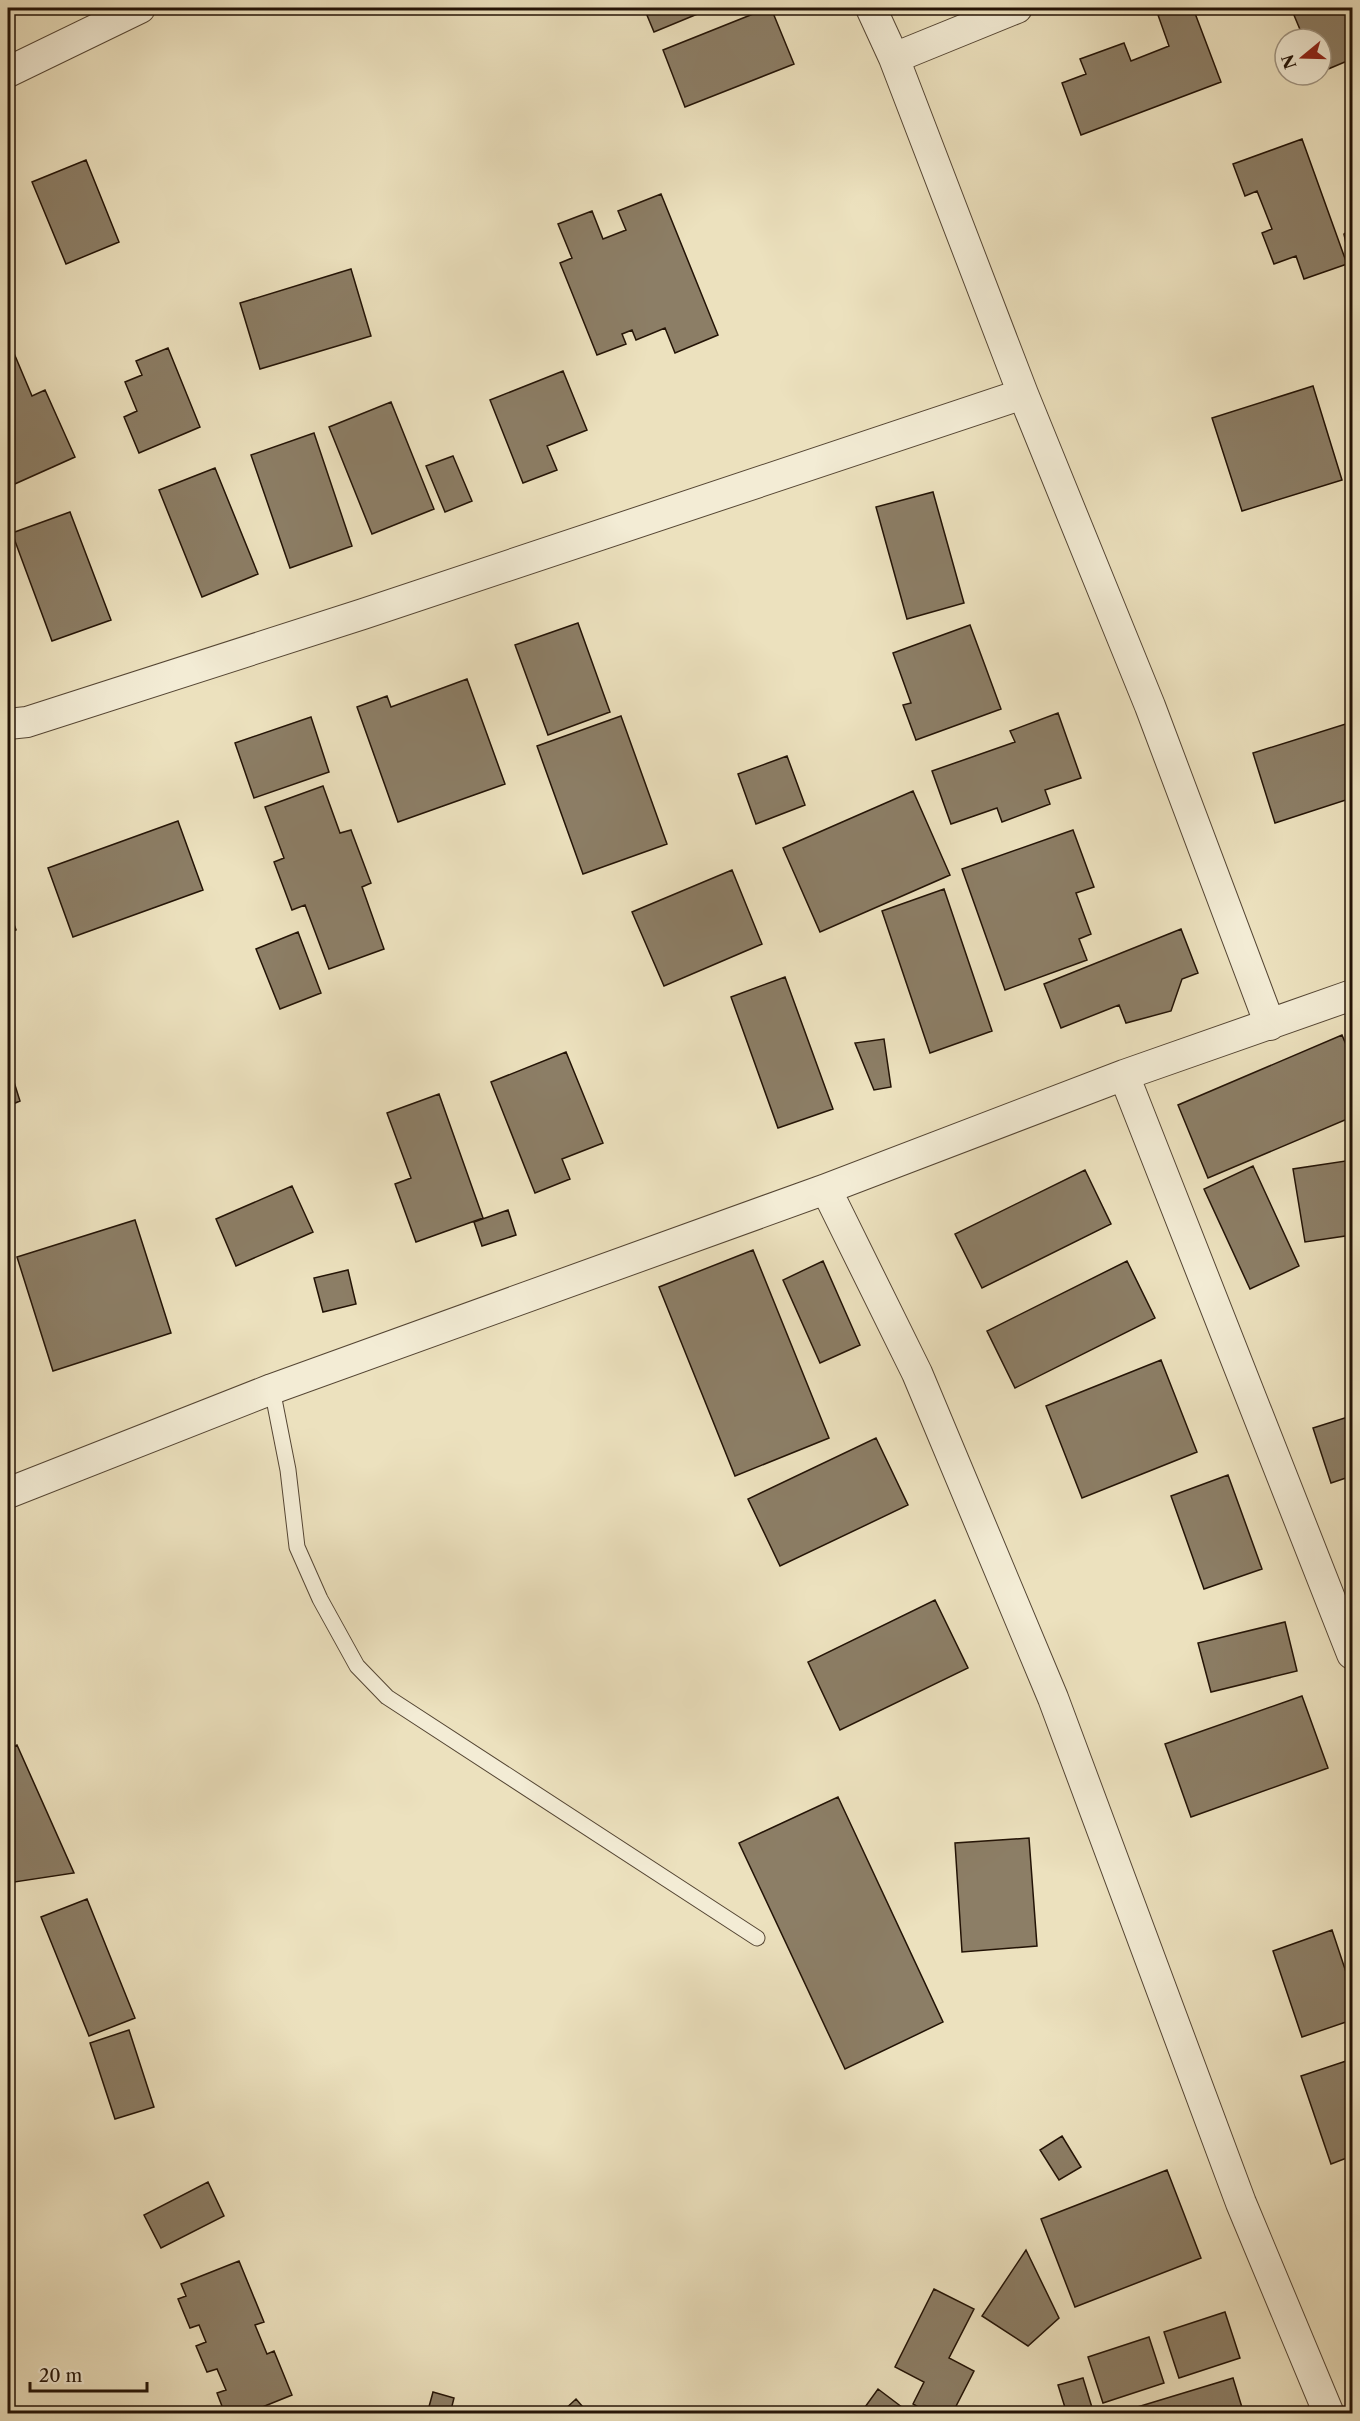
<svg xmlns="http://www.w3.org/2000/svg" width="1360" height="2421" font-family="'Libre Caslon Text',serif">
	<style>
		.building { fill: #8c7e66; stroke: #231306; stroke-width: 1.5 }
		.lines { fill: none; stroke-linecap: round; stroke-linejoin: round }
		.lane-casing { stroke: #554634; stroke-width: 17 }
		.street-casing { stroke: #554634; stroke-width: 32 }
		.lane { stroke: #f3ecd5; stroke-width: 15 }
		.street { stroke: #f3ecd5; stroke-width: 30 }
	</style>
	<rect width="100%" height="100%" fill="#ece1be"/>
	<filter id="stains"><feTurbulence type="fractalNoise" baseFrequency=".00333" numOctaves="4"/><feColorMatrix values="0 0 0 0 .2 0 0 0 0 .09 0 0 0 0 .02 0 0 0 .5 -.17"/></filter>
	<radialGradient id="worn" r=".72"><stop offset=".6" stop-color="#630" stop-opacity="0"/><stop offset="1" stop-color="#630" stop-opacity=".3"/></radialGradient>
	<path class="building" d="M644,8h68l-58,24z
		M768,8h3l23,56 -109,43 -22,-57z
		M1177,8h16l28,74 -140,53 -19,-52 24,-9 -6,-15 44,-16 7,18 38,-15 -11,-31z
		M1291,8h61v51l-31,13v-33h-17z
		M1302,139l45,125 -43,15 -8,-23 -22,8 -12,-31 10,-4 -15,-38 -12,5 -12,-32z
		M86,160l33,82 -53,22 -34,-82z
		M661,194l57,141 -43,18 -10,-25 -29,12 -4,-10 -10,4 4,10 -29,11 -37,-92 12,-5 -14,-34 34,-13 11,28 23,-9 -8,-19z
		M1352,228v44l-8,-38z
		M351,269l20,67 -111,33 -20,-66z
		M8,339l24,57 13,-6 30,67 -67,30z
		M168,348l32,79 -61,26 -15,-36 13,-6 -12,-29 17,-7 -6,-14z
		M563,371l24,59 -40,16 10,24 -34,13 -33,-83z
		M1313,386l29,94 -100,31 -30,-93z
		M391,402l43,107 -62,25 -43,-107z
		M314,433l38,113 -62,22 -39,-113z
		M453,456l19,45 -27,11 -19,-46z
		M215,468l43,106 -56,23 -43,-107z
		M933,492l31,111 -57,16 -31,-112z
		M70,512l41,108 -59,21 -40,-108z
		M578,623l32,89 -62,23 -33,-90z
		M970,625l31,84 -85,31 -13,-35 8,-2 -18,-50z
		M467,679l38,105 -107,38 -41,-115 30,-11 4,11z
		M1058,713l23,65 -36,12 5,14 -48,18 -5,-14 -46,16 -19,-53 83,-29 -5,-11z
		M621,716l46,128 -84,30 -46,-128z
		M311,717l18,55 -75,26 -19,-55z
		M1352,722v76l-77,25 -22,-70z
		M787,756l18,49 -49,19 -18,-50z
		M323,786l17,47 11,-3 20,53 -9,4 22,62 -55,20 -24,-64 -13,5 -18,-48 10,-4 -19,-51z
		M913,791l37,84 -130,57 -37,-84z
		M178,821l25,69 -130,47 -25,-69z
		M1073,830l21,57 -18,6 15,41 -12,5 8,21 -82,30 -43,-121z
		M732,870l30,74 -98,42 -32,-74z
		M944,889l48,142 -62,22 -48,-142z
		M8,908l8,22 -8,4z
		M1181,929l17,44 -16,6 -11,32 -45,12 -7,-18 -58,23 -17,-44z
		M298,932l23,61 -41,16 -24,-60z
		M785,977l48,132 -55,19 -47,-131z
		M1342,1035l10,24v58l-144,61 -30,-73z
		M884,1039l7,48 -17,3 -19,-47z
		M566,1052l37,91 -41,16 8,20 -35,14 -44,-111z
		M8,1063l12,38 -12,5z
		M439,1094l44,124 -67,24 -21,-58 16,-6 -24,-65z
		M1352,1160v75l-47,7 -12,-73z
		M1253,1166l46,100 -49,23 -46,-100z
		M1085,1170l26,54 -129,64 -27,-54z
		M292,1186l21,46 -77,34 -20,-47z
		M508,1210l8,25 -34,11 -8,-24z
		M135,1220l36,113 -118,38 -36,-114z
		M753,1250l76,188 -94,38 -76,-189z
		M823,1261l37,84 -40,18 -37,-83z
		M1127,1261l28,57 -140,70 -28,-57z
		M348,1270l8,34 -33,8 -9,-34z
		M1161,1360l36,92 -115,46 -36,-92z
		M1351,1416l1,60 -21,7 -18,-55z
		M876,1438l32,67 -128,61 -32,-67z
		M1228,1475l34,94 -58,20 -33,-93z
		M935,1600l33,68 -128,62 -32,-68z
		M1285,1622l12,49 -86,21 -13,-49z
		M1302,1696l26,72 -137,49 -26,-73z
		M17,1745l57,128 -66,10v-134z
		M838,1797l105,225 -98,47 -106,-226z
		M1029,1838l8,108 -75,6 -7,-109z
		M87,1899l48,119 -46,18 -48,-119z
		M1332,1930l20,60v30l-50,17 -29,-86z
		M129,2030l25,77 -39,12 -25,-76z
		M1352,2059v97l-21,8 -30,-88z
		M1062,2136l19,31 -22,13 -19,-30z
		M1167,2170l34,88 -126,49 -34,-88z
		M208,2182l16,34 -63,32 -17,-33z
		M1026,2250l33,68 -31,28 -46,-30z
		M239,2261l25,61 -9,3 12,29 7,-3 18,44 -47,19h-20l-8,-21 9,-3 -9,-21 -10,3 -11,-26 10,-4 -7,-17 -9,3 -12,-29 8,-3 -5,-12z
		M934,2289l40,20 -25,49 25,13 -22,43h-22l-17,-10 11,-22 -29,-15z
		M1225,2312l15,46 -61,20 -15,-46z
		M1149,2337l15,46 -61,20 -15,-46z
		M1083,2378l11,36h-27l-9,-29z
		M1233,2378l11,36h-108l-2,-6z
		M878,2389l33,25h-51z
		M433,2392l21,6 -4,16h-23z
		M576,2399l13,15h-29z"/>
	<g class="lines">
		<g class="lane-casing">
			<path id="lane" d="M272,1389l16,81 9,77 23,52 37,67 30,31 370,241"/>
		</g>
		<g class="street-casing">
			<path id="street" d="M871,8l23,50 129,336 127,312 120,319
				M894,58l123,-50
				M8,72l132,-64
				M8,724l19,-2 336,-108 660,-220
				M1124,1075l228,579
				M826,1189l91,184 136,325 188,505 88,211
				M8,1493l264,-104 554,-200 298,-114 228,-80"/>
		</g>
		<use href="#lane" class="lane"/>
		<use href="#street" class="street"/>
	</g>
	<rect width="1360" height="2421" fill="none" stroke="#ece1be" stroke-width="30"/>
	<rect x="9" y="9" width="1342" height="2403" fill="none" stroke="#231306" stroke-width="3"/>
	<rect x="15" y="15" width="1330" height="2391" fill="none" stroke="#231306" stroke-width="1.5"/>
	<g transform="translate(1303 57) rotate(251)"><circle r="28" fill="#f3ecd5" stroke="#a09582" stroke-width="1.5"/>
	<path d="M0-4.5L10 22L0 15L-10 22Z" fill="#8f2418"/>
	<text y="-9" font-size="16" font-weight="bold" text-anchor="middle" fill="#231306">N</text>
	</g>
	<path d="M30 2382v9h117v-9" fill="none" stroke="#231306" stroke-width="3"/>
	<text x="39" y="2382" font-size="18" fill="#231306" stroke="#f3ecd5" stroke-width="4.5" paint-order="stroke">20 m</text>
	<rect width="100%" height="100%" filter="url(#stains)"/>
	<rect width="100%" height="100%" fill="url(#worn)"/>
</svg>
